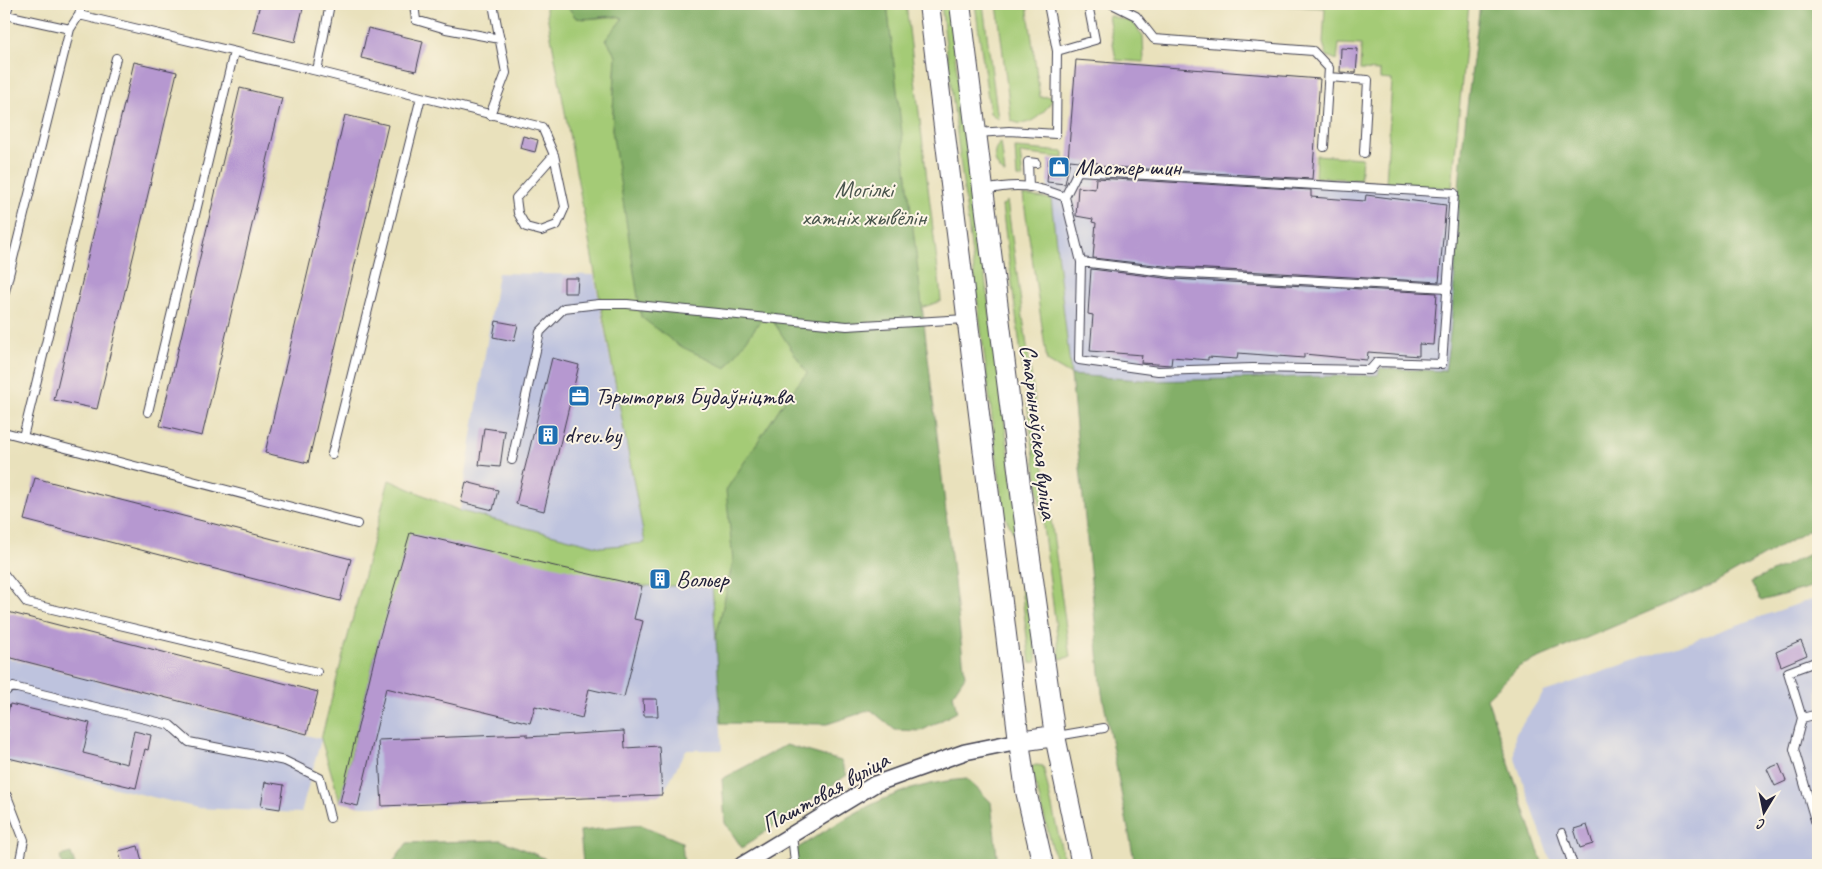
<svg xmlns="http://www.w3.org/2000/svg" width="1822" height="869" font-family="Caveat,sans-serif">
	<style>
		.industrial { fill: #bec3de }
		.green { fill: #a4cb76; stroke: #637658 }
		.forest { fill: #83af67; stroke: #526851 }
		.building { fill: #b698d0 }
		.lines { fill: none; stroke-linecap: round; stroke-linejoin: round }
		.service-casing { stroke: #403f4e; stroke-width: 10 }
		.minor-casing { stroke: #403f4e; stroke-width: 18 }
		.secondary-casing { stroke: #403f4e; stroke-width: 22 }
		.service { stroke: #fff; stroke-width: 8 }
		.minor { stroke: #fff; stroke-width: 15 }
		.secondary { stroke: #fff; stroke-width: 20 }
		.labels { text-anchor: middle; stroke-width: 4; stroke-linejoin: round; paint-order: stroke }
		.poi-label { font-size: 24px; fill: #22223b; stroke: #fcf5e5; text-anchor: start }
		.park-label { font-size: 24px; fill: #49554d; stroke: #fcf5e5 }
		.street-label { font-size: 24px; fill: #22223b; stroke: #fcf5e5 }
	</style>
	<rect width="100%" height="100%" fill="#fcf5e5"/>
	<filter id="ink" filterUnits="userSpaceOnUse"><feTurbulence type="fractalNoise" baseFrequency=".02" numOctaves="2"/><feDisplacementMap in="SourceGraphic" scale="10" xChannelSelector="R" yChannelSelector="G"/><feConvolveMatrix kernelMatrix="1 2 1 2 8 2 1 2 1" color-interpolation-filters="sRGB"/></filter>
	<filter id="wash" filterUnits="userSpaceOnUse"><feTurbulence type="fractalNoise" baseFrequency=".0096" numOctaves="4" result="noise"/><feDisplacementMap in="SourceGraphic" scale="20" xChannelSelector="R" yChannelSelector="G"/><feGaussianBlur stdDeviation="1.12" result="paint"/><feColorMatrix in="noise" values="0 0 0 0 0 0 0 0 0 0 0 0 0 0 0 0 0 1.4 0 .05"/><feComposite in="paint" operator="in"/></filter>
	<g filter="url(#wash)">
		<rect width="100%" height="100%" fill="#e9e1bc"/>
		<path class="industrial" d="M1049,159l410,30 -2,61 -6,82 -6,39 -65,-3 -1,7 -224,6 -84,-6 -20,-176 -4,-16z
			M498,273l96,2 51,269 -44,3 -141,-36z
			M642,584l71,2 9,164h-36l-24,45 -280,11h-24l-18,-4 39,-163z
			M1818,597v268h-266l-38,-109 1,-21 29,-43z
			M4,657l317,82 -20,74 -103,-5 -194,-47z"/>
		<path class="green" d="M545,4h21l10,14c18,3 31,-4 47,0l-16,21 9,17 -4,74 155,181 41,62 -23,27 -58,90 6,71 -17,77 -4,-52h-70l-263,53 -39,163 -19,-63 68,-259 71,31 141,36 44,-4z
			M887,4h19l34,283 1,14 -20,7z
			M941,4h7l89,658 -7,1 -15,-127 -11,-21z
			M975,4h8l15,115 -8,-6z
			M997,4h30l13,93 14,-1c-6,14 -26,36 -43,24z
			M1259,4h210l-17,184 -66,-4 6,-104 -12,-1v-8l-20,-1 1,-25 -22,-1 -2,16 -10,-4 -4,-13 2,-35z
			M1108,15l26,8 9,14 1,25 -28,-2z
			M1001,142l4,32c-11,-8 -15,-22 -4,-32z
			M1015,148l49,4v6l-44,-5 3,25 -6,-1z
			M1316,155l46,3 -2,22 -45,-3z
			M1023,195l28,4 20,176 -24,-14z
			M1007,201l63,456 -10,2 -58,-453z
			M1036,765l7,1 22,99h-8l-26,-98z"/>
		<path class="forest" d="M566,4h321l78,672 -12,18 4,18 -36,19 -26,-1 -24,-20 -44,14 -106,-1 -5,-85 17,-77 -7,-71 59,-90 22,-27 -40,-61 -41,56 -48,-23 -37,-28 -29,-187 4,-74 -10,-17 17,-21c-17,-5 -29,3 -47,0z
			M1480,4h338v521l-104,59 -194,82 -33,32 56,167h-408l-33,-172 -31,-318 84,6 223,-6 2,-7 65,3c10,-60 10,-121 14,-182 4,-62 14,-124 21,-185z
			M1818,550v35l-57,16 -10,-19z
			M786,745l55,16 6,14 -105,73 -17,-25 -3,-44z
			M967,779l24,23 7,63h-207l2,-14c59,-37 102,-67 174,-72z
			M641,825l41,17 2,23 -101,-2 -3,-32z
			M501,840l43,18 5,7h-158l16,-22z
			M71,853l4,12h-13l-2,-9z"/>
		<g id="blocks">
			<path class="building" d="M260,4h44l-9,38 -42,-10z
				M368,28l55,13 -7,30 -55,-13z
				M1341,48l17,1 -2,24 -16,-1z
				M1076,60l244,19 -8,100 -215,-13 1,-3 -28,-3 -5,24 -18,-2 2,-23 19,1z
				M134,62l43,10 -80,337 -43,-9z
				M240,88l42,10 -80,338 -42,-10z
				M345,115l43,10 -80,338 -43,-10z
				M523,136l15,4 -3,12 -15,-4z
				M1096,178l215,12v7l54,4 1,-6 80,10 -7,77 -266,-15 -80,-9 3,-35 -4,-1 1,-3 -17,-3 2,-29 17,2z
				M1091,269l82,10 264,14 -4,52 -14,-1v12l-51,-4 -1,8 -63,-6v4l-66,-5 -1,6 -29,-2v3l-36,-3 -1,8 -30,-2 1,-8 -52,-4 3,-36 -5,-1z
				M564,278h14l-1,15h-13z
				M496,321l22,4 -4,16 -21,-4z
				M552,358l27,7 -35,146 -28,-7z
				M484,428l21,3 -5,36 -21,-2z
				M35,478l316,81 -11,42 -316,-81z
				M466,482l32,8 -5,20 -32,-8z
				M410,533l232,53 -8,33 9,2 -19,76 -35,-8 -7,29 -47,-12 -5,17 -144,-35 -28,118 -18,-4 39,-163z
				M4,611l314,81 -11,42 -303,-78z
				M1801,641l6,14 -26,11 -5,-14z
				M643,699h14l1,17h-14z
				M10,704l80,19 -7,30 44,11 7,-33 17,4 -3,15 -3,-1 -9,39 -132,-31 4,-28 -4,-1z
				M624,731l1,17 34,-2 3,49 -280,11 -4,-66 149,-6v3z
				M1779,764l7,17 -11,5 -8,-17z
				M265,782l19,3 -4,24 -19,-3z
				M1587,825l6,19 -13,4 -6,-19z
				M138,846l5,19h-21l-3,-14z"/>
		</g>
	</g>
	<g filter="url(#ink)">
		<use href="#blocks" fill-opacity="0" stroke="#403f4e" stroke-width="1"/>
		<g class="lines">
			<g class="service-casing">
				<path id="service" d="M9,4l-3,11 64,14
					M414,4l2,16 30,9 54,10
					M1112,4l24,12 18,23 159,12 16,17 -5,79
					M79,15l238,56 225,56 12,28 11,52 -8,18 -16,6 -15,-4 -8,-14 -2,-15 38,-43
					M1057,51l38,-11 -7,-36
					M317,71l13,-67
					M1329,77l39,3 -4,73
					M490,115l16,-42 -13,-69
					M976,133l33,-2 47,3 1,-83 -9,-47
					M1078,171l376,22 -12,171 -65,-2 -7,8 -117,-2 -95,3 -79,-11 2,-98 -16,-65z
					M1029,187l-1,-25 8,1
					M985,190c32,-7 49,-5 80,7
					M1081,262l92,11 275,15
					M4,295l66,-266 9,-14 3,-11
					M148,412l86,-360
					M4,432l353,92
					M23,437l93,-379
					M332,454l89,-357
					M512,460l28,-128 24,-24 35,-4h28l220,22 119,-7
					M4,574l23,29 290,69
					M4,692l9,-5 157,38 19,17 96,19 35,17 10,40
					M1818,714l-16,4 -8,31 24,81
					M1802,718l-14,-46 30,-11
					M1057,736l47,-8
					M4,796h3l17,44 -5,25
					M1562,833l11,32
					M788,865l7,-3 -3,-27"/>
			</g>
			<g class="minor-casing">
				<path id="minor" d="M742,865l133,-81 90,-32 54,-11"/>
			</g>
			<g class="secondary-casing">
				<path id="secondary" d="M929,4l90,737 7,50 17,74
					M960,4l62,497 33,235 27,129
					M1019,741l36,-5"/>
			</g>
			<use href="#service" class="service"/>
			<use href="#minor" class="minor"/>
			<use href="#secondary" class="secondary"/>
		</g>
	</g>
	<defs>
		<g id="shop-square" transform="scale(1.125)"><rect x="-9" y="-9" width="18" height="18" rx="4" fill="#1f6fb2" stroke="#fcf5e5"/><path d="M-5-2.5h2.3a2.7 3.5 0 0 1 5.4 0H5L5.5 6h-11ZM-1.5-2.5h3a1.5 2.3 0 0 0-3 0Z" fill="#fff"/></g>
		<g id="office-square" transform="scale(1.125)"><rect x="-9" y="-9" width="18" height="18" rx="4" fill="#1f6fb2" stroke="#fcf5e5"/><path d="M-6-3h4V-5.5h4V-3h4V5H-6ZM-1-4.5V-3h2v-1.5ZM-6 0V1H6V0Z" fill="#fff"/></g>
		<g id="building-square" transform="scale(1.125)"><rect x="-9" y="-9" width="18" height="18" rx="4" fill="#1f6fb2" stroke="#fcf5e5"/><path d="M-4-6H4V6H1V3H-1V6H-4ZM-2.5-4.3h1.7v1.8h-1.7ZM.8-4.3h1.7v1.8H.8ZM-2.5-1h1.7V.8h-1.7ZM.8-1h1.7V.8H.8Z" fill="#fff"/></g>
	</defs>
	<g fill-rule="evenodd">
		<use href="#shop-square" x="1059" y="167"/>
		<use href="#office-square" x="579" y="396"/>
		<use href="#building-square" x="548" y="435"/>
		<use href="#building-square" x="660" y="579"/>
	</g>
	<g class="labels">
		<g class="poi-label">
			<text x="1075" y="175">Мастер шин</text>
			<text x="595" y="404">Тэрыторыя Будаўніцтва</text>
			<text x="564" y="443">drev.by</text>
			<text x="676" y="587">Вольер</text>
		</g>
		<g class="park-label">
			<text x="864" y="197">Могілкі<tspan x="864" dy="28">хатніх жывёлін</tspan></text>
		</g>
		<g class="street-label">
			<text transform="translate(1039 432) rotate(83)" y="8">Старынаўская вуліца</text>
			<text transform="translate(825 792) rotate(-29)" y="8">Паштовая вуліца</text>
		</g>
	</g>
	<rect width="1822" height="869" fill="none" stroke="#fcf5e5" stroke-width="20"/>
	<g transform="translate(1764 812) rotate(190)" stroke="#fcf5e5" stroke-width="4" paint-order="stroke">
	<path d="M0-4L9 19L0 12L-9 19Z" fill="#22223b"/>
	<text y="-8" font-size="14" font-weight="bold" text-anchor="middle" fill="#22223b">С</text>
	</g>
</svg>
